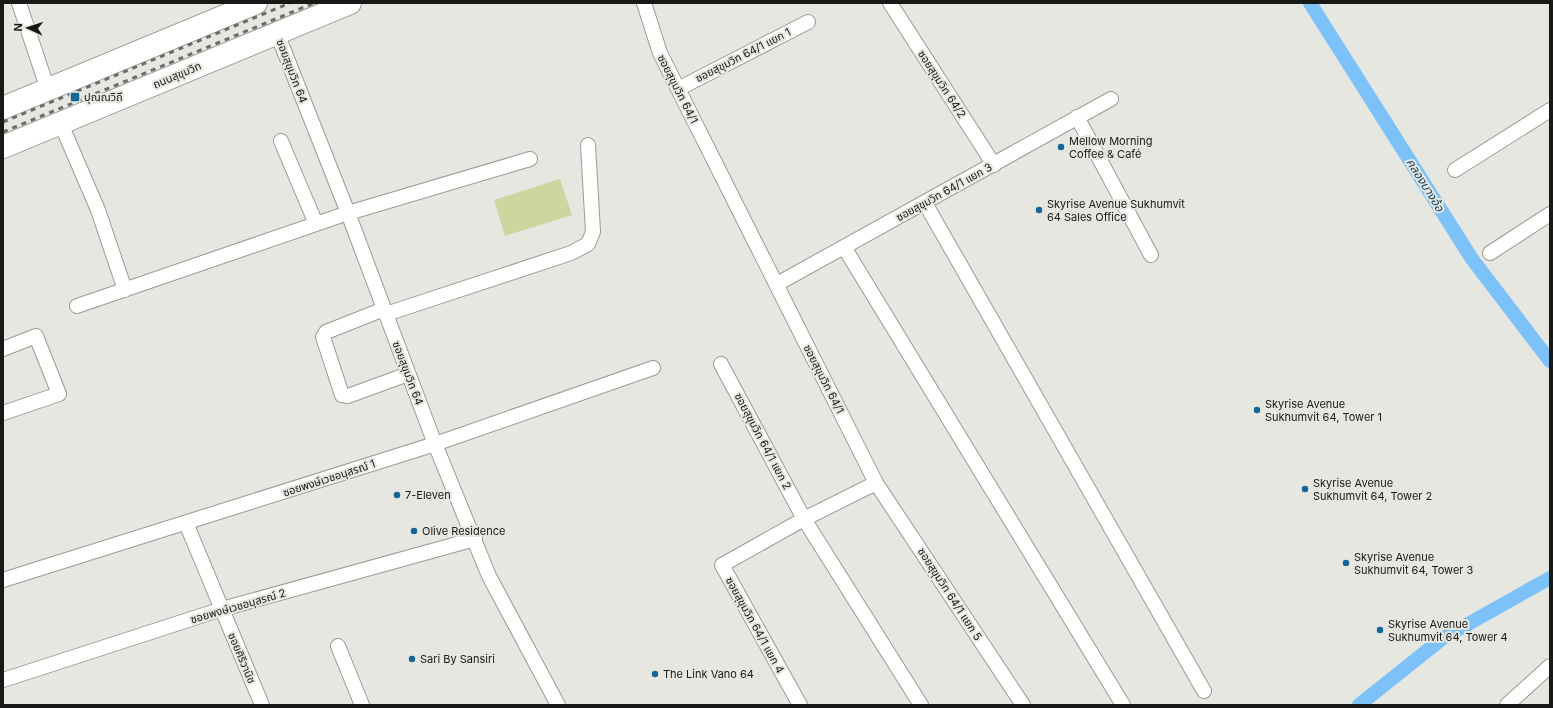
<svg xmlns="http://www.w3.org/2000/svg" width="1553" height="708" font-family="Inter,'Noto Sans Thai',sans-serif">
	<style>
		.green { fill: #ced59e }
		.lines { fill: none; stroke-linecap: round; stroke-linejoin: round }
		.canal { stroke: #7cc2f8; stroke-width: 14 }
		.street-casing { stroke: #9a9b95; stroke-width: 16 }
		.primary-casing { stroke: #9a9b95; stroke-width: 24 }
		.street { stroke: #fff; stroke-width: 14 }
		.primary { stroke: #fff; stroke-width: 22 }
		.rail { stroke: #6c6c69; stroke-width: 3; stroke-dasharray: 5 5; stroke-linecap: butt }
		.poi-dot { fill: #166597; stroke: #e6e7e1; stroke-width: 1.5 }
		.labels { text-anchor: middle; stroke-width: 4; stroke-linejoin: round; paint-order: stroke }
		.street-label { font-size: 11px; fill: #181817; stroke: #e6e7e1 }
		.poi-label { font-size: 11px; fill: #181817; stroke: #e6e7e1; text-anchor: start }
		.water-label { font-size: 12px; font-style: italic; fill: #0c4366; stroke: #e6e7e1 }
	</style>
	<rect width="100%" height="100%" fill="#e6e7e1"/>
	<path class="green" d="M560,179l12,36 -67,21 -11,-36z"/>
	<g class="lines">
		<path class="canal" d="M1310,3l162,256 78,102
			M1359,705l84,-67 107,-60"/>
		<g class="street-casing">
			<path id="street" d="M19,3l29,87
				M644,3l16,50 216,430 -72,36 -82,46 78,140
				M890,3l104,162
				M277,33l71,180 87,231 54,132 69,129
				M678,89l130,-67
				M1077,117l74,138
				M61,124l37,86 27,80
				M281,141l35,83
				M1455,170l95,-60
				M925,203l279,488
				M844,247l279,458
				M1490,253l60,-39
				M777,284l334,-185
				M77,306l271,-93 182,-54
				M384,309l-58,23 -3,5 19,58 6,1 60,-22
				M386,314l185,-61 17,-9 5,-12 -5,-87
				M3,349l33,-13 23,58 -56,19
				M721,364l83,155 117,186
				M876,483l147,222
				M186,523l76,182
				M3,580l432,-136 218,-76
				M338,646l24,59
				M3,680l219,-71 253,-70
				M1507,705l43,-39"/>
		</g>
		<g class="primary-casing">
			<path id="primary" d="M3,108l253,-105
				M3,147l347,-144"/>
		</g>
		<use href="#street" class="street"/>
		<use href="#primary" class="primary"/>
		<path class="rail" d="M3,122l287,-119
			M3,132l311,-129"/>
	</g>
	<g class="poi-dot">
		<rect x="70" y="92" width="10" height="10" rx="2"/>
		<circle cx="1061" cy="147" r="4"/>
		<circle cx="1039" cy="210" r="4"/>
		<circle cx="1257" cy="410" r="4"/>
		<circle cx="1305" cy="489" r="4"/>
		<circle cx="397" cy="495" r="4"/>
		<circle cx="414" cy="531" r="4"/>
		<circle cx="1346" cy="563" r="4"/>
		<circle cx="1380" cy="630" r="4"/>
		<circle cx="412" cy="659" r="4"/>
		<circle cx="655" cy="674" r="4"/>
	</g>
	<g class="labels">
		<g class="street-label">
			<text transform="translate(743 55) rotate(-27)" y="4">ซอยสุขุมวิท 64/1 แยก 1</text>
			<text transform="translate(292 71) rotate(69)" y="4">ซอยสุขุมวิท 64</text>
			<text transform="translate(177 75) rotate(-23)" y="4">ถนนสุขุมวิท</text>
			<text transform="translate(942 84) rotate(57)" y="4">ซอยสุขุมวิท 64/2</text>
			<text transform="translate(678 89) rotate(63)" y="4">ซอยสุขุมวิท 64/1</text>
			<text transform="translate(944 192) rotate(-29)" y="4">ซอยสุขุมวิท 64/1 แยก 3</text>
			<text transform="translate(408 373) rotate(69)" y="4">ซอยสุขุมวิท 64</text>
			<text transform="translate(824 379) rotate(63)" y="4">ซอยสุขุมวิท 64/1</text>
			<text transform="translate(763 441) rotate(62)" y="4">ซอยสุขุมวิท 64/1 แยก 2</text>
			<text transform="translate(329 478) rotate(-18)" y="4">ซอยพงษ์เวชอนุสรณ์ 1</text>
			<text transform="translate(950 594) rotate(57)" y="4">ซอยสุขุมวิท 64/1 แยก 5</text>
			<text transform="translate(238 606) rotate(-16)" y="4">ซอยพงษ์เวชอนุสรณ์ 2</text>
			<text transform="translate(755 625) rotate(61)" y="4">ซอยสุขุมวิท 64/1 แยก 4</text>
			<text transform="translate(242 658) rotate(67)" y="4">ซอยศิริวานิช</text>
		</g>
		<g class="poi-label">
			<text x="84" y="101">ปุณณวิถี</text>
			<text x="1069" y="145">Mellow Morning<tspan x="1069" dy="13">Coffee &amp; Café</tspan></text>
			<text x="1047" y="208">Skyrise Avenue Sukhumvit<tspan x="1047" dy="13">64 Sales Office</tspan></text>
			<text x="1265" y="408">Skyrise Avenue<tspan x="1265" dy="13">Sukhumvit 64, Tower 1</tspan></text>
			<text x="1313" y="487">Skyrise Avenue<tspan x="1313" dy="13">Sukhumvit 64, Tower 2</tspan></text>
			<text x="405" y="499">7-Eleven</text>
			<text x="422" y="535">Olive Residence</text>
			<text x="1354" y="561">Skyrise Avenue<tspan x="1354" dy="13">Sukhumvit 64, Tower 3</tspan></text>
			<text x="1388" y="628">Skyrise Avenue<tspan x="1388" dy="13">Sukhumvit 64, Tower 4</tspan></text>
			<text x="420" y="663">Sari By Sansiri</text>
			<text x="663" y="678">The Link Vano 64</text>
		</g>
		<g class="water-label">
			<text transform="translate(1425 185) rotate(58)" y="4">คลองบางอ้อ</text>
		</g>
	</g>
	<rect width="1553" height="708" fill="none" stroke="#181817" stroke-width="8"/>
	<g transform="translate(28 28) rotate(273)" stroke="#e6e7e1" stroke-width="3" paint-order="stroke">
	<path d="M0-3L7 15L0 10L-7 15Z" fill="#181817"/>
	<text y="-6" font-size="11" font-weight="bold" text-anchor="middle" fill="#181817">N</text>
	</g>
</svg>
